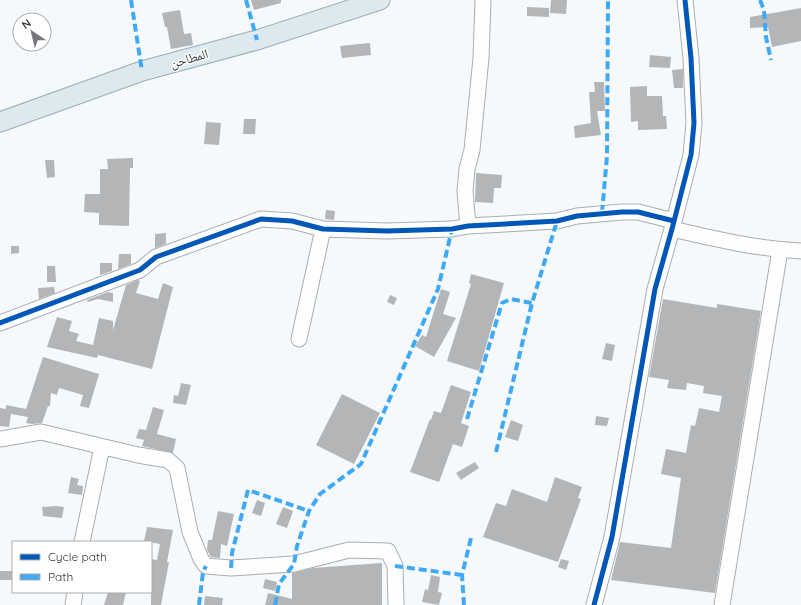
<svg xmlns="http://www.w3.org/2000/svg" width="801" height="605" font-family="Quicksand,'Noto Naskh Arabic',sans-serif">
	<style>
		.building { fill: #b3b5b7 }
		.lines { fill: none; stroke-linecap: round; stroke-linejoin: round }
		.minor-casing { stroke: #aaadaf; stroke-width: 17 }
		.major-casing { stroke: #97afb9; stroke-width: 21 }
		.minor { stroke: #fefeff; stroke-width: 15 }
		.major { stroke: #dce9ee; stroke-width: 19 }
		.quiet { stroke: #3fa9f5; stroke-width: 4; stroke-dasharray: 8 4; stroke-linecap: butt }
		.cycleway-casing { stroke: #fff; stroke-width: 8 }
		.cycleway { stroke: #0057b8; stroke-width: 5 }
		.labels { text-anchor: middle; stroke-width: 3; stroke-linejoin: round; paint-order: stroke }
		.street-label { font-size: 13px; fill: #313335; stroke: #fff }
	</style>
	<rect width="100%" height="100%" fill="#f6f9fc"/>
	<path class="building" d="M251,0h30v3l-27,7z
		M551,0h16l-1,14 -16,-1z
		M527,7l22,1v9l-22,-1z
		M801,8v33l-29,6 -4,-20 -18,1v-11z
		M180,10l4,24 7,-1 2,12 -22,4 -4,-22h-2l-3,-14z
		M370,43l1,12 -29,3 -2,-12z
		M650,55l21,2 -1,11 -21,-1z
		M683,69v19h-9l-2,-18z
		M594,82h10l1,29h-8l4,24 -26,3 -1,-12 17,-3 -2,-31h6z
		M647,86v10h15l1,20h3l1,13 -29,1v-9l-7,1 -1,-35z
		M244,119h12l-1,15h-12z
		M206,122l15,1 -2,22 -15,-1z
		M133,158v10h-3l-1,58 -30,-1v-12l-15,-1 1,-18h15v-25h8l-1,-10z
		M45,160h9l1,17 -8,1z
		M476,173l26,2 -1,13h-7l-1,15 -18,-1z
		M326,210l9,1 -1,9 -9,-1z
		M166,233v11l-11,4v-14z
		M11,246h8v7l-8,1z
		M119,254h12v10l-13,5z
		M100,263h12v8l-12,4z
		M47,266h8l1,16h-9z
		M471,274l33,9 -25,88 -32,-10 24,-77 -2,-1z
		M138,280l2,1 -4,12 22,6 5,-16 10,4 -21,82 -54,-14 -1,3 -50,-11 10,-30 15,4 -3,10 10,3 -3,7 17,4 6,-27 14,3v9l13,-45z
		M54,287l1,6 -16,6 -1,-11z
		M441,289l9,3 -7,22 13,4 -22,39 -19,-11 7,-11 4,2z
		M108,292l5,1v9l-15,-3 -10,3 -1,-2z
		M390,295l7,3 -3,7 -7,-3z
		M663,299l54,9v-4l44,7 -46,282 -104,-13 9,-38 51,6 10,-70 -20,-4 5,-25 20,4 5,-28 4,1 4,-18 20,4 3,-16 -19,-3 1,-7 -17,-3 -1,7 -19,-2 2,-8 -20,-3z
		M606,343l9,2 -3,16 -10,-2z
		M43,357l56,17 -10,34 -9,-2 3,-11 -24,-7 -2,7 -6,-2 -1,13h-2l-6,17 -10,1 -6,-1 2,-6 -17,-3 -2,13 -9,-1v-18l6,1v-4l20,4z
		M181,383l10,2 -5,20 -13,-2 1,-8 4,1z
		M451,385l20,7 -10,31 8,3 -7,21 -9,-3 -14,38 -29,-10 20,-53 1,1 3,-9 7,2z
		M342,394l38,19 -26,51 -38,-19z
		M153,407l11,3 -7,24 19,5 -3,14 -31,-7 2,-6 -8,-2 3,-9 7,1z
		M596,416l13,2 -2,8 -12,-1z
		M511,420l12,5 -5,16 -13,-4z
		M475,462l4,6 -18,12 -5,-7z
		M71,477l8,2 -2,6 6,1 -1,9 -14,-2z
		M555,477l27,10 -4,11 3,1 -23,63 -75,-25 13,-34 10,3 6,-17 35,13z
		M257,500l8,3 -4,13 -9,-3z
		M56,506l8,1 -2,11 -19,-2 -1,-9z
		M283,507l10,4 -6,17 -11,-4z
		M218,511l16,3 -7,32 -6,-2 -1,14 -9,-1 -4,-7 1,-10h4z
		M147,527l26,3 -6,32h2l-8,43h-10v-46l6,1 3,-16 -16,-3z
		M561,559l8,2 -3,9 -8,-3z
		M382,563v42h-117l3,-12 24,6v-26l21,-5z
		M0,571h12v9h-12z
		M431,575l9,2 -2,15 4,1 -3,12 -17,-3 3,-13 3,1z
		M265,579l12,3 -2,9 -12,-3z
		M108,592h18l-3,13h-19z
		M205,596l18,2 -1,7h-18z"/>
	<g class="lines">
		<g class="minor-casing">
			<path id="minor" d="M468,226l-3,-35 2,-22 5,-19 9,-92 2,-58
				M672,229c43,10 85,20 129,22
				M0,323l140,-53 16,-13 105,-38 31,2 31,8 64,2 65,-2 16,-3 89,-5 20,-5 45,-4h16l36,9
				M299,339l24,-110
				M0,439l41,-7 97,23 30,5 9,8 13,64 11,27 5,7 25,2 63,-4 55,-14 39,1 7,15 1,39
				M82,542l20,-95
				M73,605l2,-13
				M594,605l18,-68 43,-248 17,-60 19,-74 3,-32 -3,-65 -6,-58
				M722,605l58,-355"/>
		</g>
		<g class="major-casing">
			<path id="major" d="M0,122l142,-51 115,-31 123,-40"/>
		</g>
		<use href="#minor" class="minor"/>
		<use href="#major" class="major"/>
		<path class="quiet" d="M131,0l11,71
			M246,0l11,40
			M760,0l4,10 2,27 5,23
			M602,213l5,-57 1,-156
			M467,419l35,-116 9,-4 21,4
			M496,452l36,-149 25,-82
			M395,566l67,9
			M231,568l1,-15 16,-63 61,21
			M199,605l4,-33 3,-6
			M275,605l4,-21 15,-20 3,-18 12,-35 11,-17 41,-30 77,-175 14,-60
			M464,605l-2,-30 9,-37"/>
		<g class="cycleway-casing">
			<path id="cycleway" d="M0,323l140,-53 16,-13 105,-38 31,2 31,8 64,2 65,-2 16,-3 89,-5 20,-5 45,-4h16l36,9
				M594,605l18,-68 43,-248 17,-60 19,-74 3,-32 -3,-65 -6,-58"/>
		</g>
		<use href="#cycleway" class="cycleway"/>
	</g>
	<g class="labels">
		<g class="street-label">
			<text transform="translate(189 58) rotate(-16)" y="5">المطاحن</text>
		</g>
	</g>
	<rect x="12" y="541" width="140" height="52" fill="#ffffff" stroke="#adadae"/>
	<rect x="20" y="554" width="20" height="6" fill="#0057b8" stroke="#adadae"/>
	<text x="48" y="561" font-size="12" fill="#313335">Cycle path</text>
	<rect x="20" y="574" width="20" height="6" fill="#3fa9f5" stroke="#adadae"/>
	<text x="48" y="581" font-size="12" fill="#313335">Path</text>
	<g transform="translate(32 32) rotate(325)"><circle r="19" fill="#ffffff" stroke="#adadae"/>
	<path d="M0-3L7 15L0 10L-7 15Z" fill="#76787b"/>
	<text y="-6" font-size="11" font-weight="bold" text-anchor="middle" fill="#313335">N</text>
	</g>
</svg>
